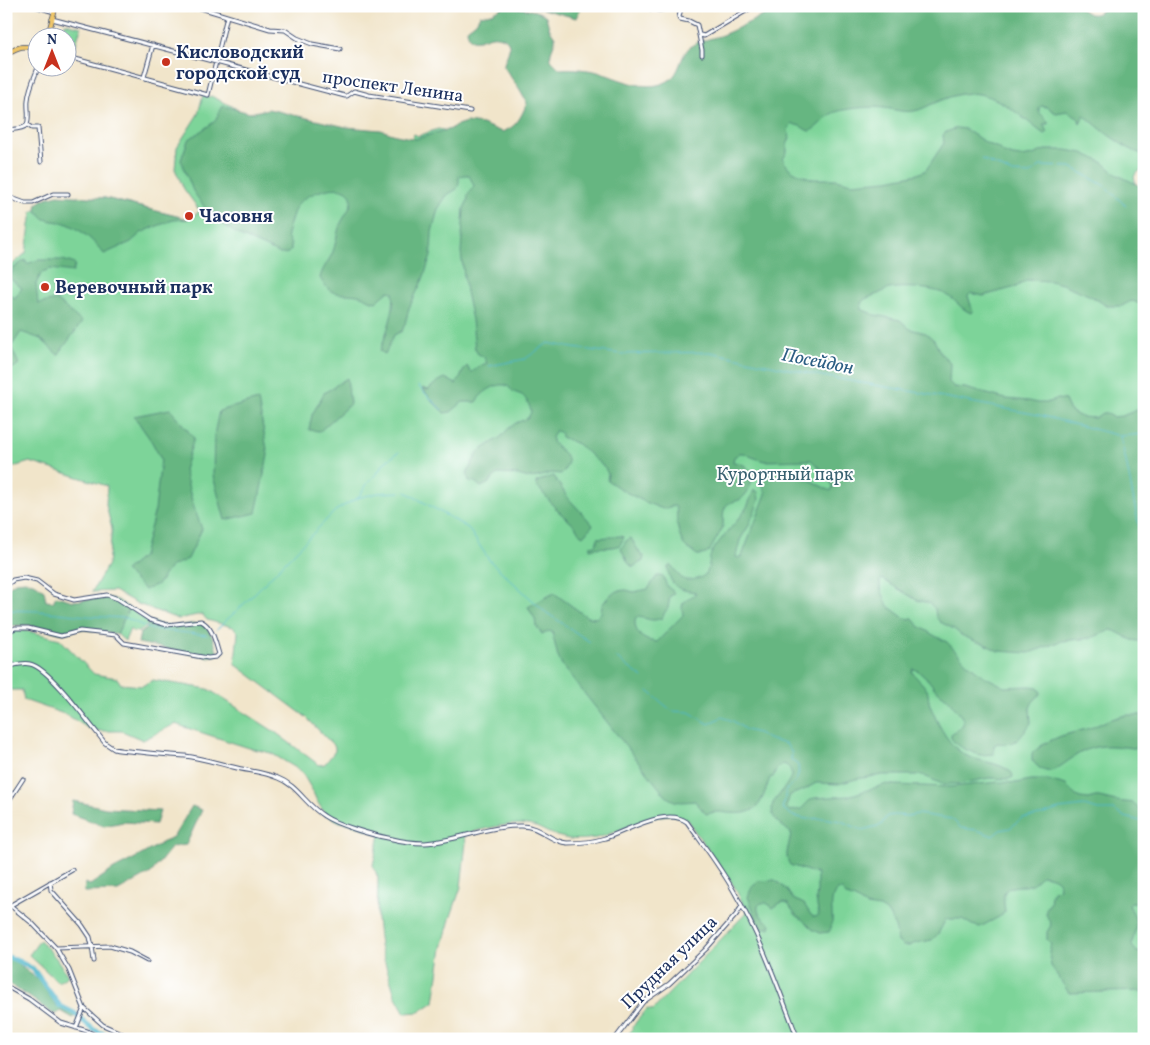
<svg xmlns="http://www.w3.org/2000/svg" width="1150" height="1045" font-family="Vollkorn,serif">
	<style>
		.green { fill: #7dd499; stroke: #4c827c }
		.forest { fill: #66b681; stroke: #407270 }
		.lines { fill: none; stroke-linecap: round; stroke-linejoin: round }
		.stream { stroke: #4db6cb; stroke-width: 1 }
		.river { stroke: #4db6cb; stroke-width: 5 }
		.minor-casing { stroke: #3b4a6e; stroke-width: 5 }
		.major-casing { stroke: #3b4a6e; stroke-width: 5.5 }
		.minor { stroke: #fff; stroke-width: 3 }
		.major { stroke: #eec569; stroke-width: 4 }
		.poi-dot { fill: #c8321e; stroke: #fff; stroke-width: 2 }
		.labels { text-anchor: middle; stroke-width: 4; stroke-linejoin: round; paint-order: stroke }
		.poi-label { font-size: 18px; font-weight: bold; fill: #1b2f5e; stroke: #fff; text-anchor: start }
		.street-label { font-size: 18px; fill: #1b2f5e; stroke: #fff }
		.park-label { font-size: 18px; fill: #386170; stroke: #fff }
		.water-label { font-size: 19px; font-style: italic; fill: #2c5e84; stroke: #fff }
	</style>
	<rect width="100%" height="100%" fill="#fff"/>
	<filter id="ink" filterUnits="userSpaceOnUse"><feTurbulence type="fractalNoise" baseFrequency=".02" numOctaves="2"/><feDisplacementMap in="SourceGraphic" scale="10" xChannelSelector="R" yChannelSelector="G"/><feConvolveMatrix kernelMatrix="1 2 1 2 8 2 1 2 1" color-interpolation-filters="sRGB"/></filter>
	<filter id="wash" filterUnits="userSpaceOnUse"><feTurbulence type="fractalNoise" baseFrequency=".0096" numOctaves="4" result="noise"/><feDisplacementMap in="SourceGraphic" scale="20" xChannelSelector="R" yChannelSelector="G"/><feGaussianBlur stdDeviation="1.12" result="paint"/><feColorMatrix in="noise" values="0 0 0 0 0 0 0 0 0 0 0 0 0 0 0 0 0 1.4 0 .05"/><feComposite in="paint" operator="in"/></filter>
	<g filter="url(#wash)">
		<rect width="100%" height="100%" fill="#f1e5ca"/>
		<path class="green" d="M65,23l16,4 -7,24 -6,-2v-11h-7z
			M1144,36v131l-10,9 3,17 7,14v832h-518l10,-17 11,-13 6,1 94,-98 -13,-26 -47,-66c-23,-16 -66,13 -91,18 -21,3 -30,2 -49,-6 -6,-3 -12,-6 -18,-7 -21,-3 -44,4 -65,9l2,8 -5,45 -11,32 -8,29 -8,54 -15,10 -14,1 -10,-18 -15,-49 -3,-27 1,-41 -5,-13 7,-30 -28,-11 -12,-2 -15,-8 -8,-13 -6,-13 -10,-17 -30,-18 -22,-5 -74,-24 -32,16 -21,-9h-22l-12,-3 -21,-13 -43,-15 -2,-10h-16v-55l10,-4h12l32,8 34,35 23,4 4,6 21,2 11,-6 55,9 67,43 44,33 6,-1 10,-13v-4l-29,-30 -71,-53 3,-32 -5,-5 -26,-7 -5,-6 -24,5 -40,-15 -24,-13 -22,1 16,-28 4,-35 -6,-24 1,-19 -77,-24 -24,7v-199l20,-17 6,-41 4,-2 1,-6 68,-6 83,21 12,-8 -16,-22 -9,-20 2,-22 21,-33 5,-19 6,2 2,-1 46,23 153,25 4,-10 4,2 20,-7 53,10z
			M129,608l20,14c-4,7 -7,9 -16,10l-3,-3 -5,12 -8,-7z
			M40,940l16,18 12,18 -10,6 -29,-27z"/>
		<path class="forest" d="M510,6l25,5 8,3 3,2 3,12 6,9v4l-4,11 -1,7 10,10c11,-1 23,0 34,2 20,5 46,20 67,13 17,-5 17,-18 24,-31 1,-1 4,-6 5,-6 8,-7 22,-8 32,-12 21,-8 41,-22 63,-27 6,-1 13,0 20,0 17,-1 35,-1 53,-2h220c11,11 18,11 29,0h37v149c-23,-8 -42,-25 -60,-40l-4,8 -2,-6 -11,-6 -11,2 -9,-6 -6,-1 -2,2v4l6,6 3,4v2h-5l4,8 -3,2c-28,-20 -53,-50 -91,-38 -6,2 -12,4 -18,7 -7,2 -13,7 -21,8 -11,2 -20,-2 -30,-3 -11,-2 -43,0 -53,6 -6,4 -12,12 -20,17 -5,0 -7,-3 -11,-5 -3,-1 -5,-1 -8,-3l-4,7 2,8 -3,7v7l-4,7 2,4 5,6 7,4 16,6h23l16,4 36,-3 30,-6 8,-4 18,-27 -1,-8 3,-3 11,-4 8,1 21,14 12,5 6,5 9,3 8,1 12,-2 12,-5h21l17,3 21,10 12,11 28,14v118l-11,-5 -4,1 -7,4h-15l-16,-10 -29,-12 -12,-3 -23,-1 -11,7 -33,9 -12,-3 -3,3 5,16 -2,1c-11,-4 -17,-16 -28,-20 -14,-5 -39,-7 -54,-4 -5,1 -9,5 -14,6 -7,3 -16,4 -14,14l14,6 25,5 10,9 16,4 8,7 7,14 8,7 1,3 -1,18 5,5 11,1 41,11 23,2 9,2h8l12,-4 7,1 5,11 11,6 14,1 7,-5h4l7,4 9,-1 15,-6h7v232l-12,-2 -17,-9 -4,-1 -20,8 -29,3 -33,12 -31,-2 -15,-8 -6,-1 -16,-7 -7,-6 -14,-7 -4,-5 -1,-8 -6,-6 -12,-3 -35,-21 -2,2v6l8,19 16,12 9,1 6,7 16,10 12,6 19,20 16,13 23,12 25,-1 8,1 3,6 -9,10 -2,5 1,15c-10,13 -14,24 -33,20l-4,2v9l-14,1 -16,-6 -10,-7 -3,-4v-4l10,-7 2,-3v-5l-2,-3 -13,-17 -13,-10 -5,-7 -13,-12 -4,-1 -1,3c4,6 11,11 15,18 2,5 1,10 3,15 6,15 16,36 29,46 15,12 39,9 53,22l1,4 -4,2 -20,-1 -30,6h-17l-20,-9h-39l-27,4 -18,5 -18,-1h-4l-12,7 -14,5 -4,12 4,4 11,-2 8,-8 5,-3 34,-2 39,-12 6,1 57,2 49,-5 18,1 13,-3h18l18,5 10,11 4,2 9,1 6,-2h4l17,4 18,2 10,10v90l-13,-1 -2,3c2,5 6,10 7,16 1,8 -4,16 -4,25l5,6 7,1v38l-75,2 -18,-27 -2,-15 2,-8 -4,-3v-8l4,-7 -5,-11v-5l4,-6 1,-8 2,-4 7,-3c0,-10 -10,-12 -18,-13 -4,4 -9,9 -13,10 -9,3 -23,-2 -25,10 -1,6 1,12 1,17l-6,5 -19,10 -8,-2 -10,-6h-16l-8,15 -6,6 -16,3 -7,3h-6l-5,-4 -3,-15 -7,-14 -8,-5 -14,-2 -11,-7 -8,-3 -5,-6h-5c-11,12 0,30 -8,42l-9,1 -8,-4 -9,-9 -7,-5 -8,-11 -4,-2 -4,1 -7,5c-5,-4 -8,-8 -15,-3 -2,9 6,14 13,19l-1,4h-8l-6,-11 -8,-20 4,-11 6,-5 17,-1 11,9 7,10 11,5 7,11 3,2 4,-1v-4l-2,-13 1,-8v-17l-27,-9c-7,-10 0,-20 1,-32 -11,-10 -22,-13 -18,-30 5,-7 16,-20 18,-27 1,-7 -5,-15 -12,-10 -3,2 -4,8 -6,11l-3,1c-3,7 -5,16 -9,23 -9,17 -28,12 -43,11 -4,0 -8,1 -12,2l-11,-13c-14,1 -21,3 -31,-7l-102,-129 -4,-8 -6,-25 -2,-1 -8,3 -6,-8 -1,-7 -7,-12 26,-14 33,24 9,1 5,-5 1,-8 3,-4 5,-6 7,-4 9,-1 8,2 14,-3 9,-13c10,0 6,4 10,10 3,4 6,3 7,8l-4,2 -2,12 -3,4 -3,6c-12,5 -15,-1 -26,-1 -3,8 1,18 9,22 3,2 8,2 12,3l26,-27 -1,-8 1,-4 13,-10c-4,-2 -8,-2 -12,-3 -11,-2 -16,-13 -16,-23l3,-2c10,12 10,19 28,13 13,-4 8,-17 13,-26 10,-17 27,-30 36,-47 2,-5 4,-10 6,-15l4,2 1,9 -11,26 -8,13 -4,17 2,1 4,-2 24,-62 -7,-19 2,-4c21,-9 51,11 70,20l2,-5 -5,-7 -1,-4 -16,-15 -47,1 -12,-4 -8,-4h-4l-6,4 -1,5c5,1 11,2 15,6 9,8 1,25 -7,31 -5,3 -11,2 -15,7 -5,7 -1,15 -4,23l-13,23c-4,3 -7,3 -12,3 -4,-4 -9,-5 -13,-10 -4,-6 -6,-15 -7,-23 -1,-6 1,-11 -2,-16h-2l-10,3c-20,-7 -39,-17 -56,-29l1,-6 -3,-6 -27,-24 -17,-7c0,-4 -1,-6 -6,-6l-3,7v4l13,12 3,8 -4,9 -3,3 -10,-1 -13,4 -9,1 -11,-3 -21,-1 -8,9 -8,4 -6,-5 -6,-1 -2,-8 11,-21 23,-15 7,-8 8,-6 12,-5 3,-6c-1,-6 -4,-13 -9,-17 -3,-1 -5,-2 -8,-3 -3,-2 -5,-6 -9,-7 -10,-2 -25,9 -29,17h-13l-12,10 -7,1 -11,-11 -11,-14 6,2 9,-8 8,-4 11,6c6,-6 5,-12 11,-18l3,5 2,1 10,-7 5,-2 -3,-6 -6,-3 -3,-5 -3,-29 -6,-28 -5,-40 3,-44 4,-8c-2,-6 3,-9 6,-14l-5,-11h-6l-4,2v6l-2,6 -10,6 -9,14 -6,23 -1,24 -8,23 -14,29 -4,16 -3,7 -8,4 -9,19 -5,-3c6,-18 16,-40 13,-59l-4,-1 -13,11c-6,-1 -9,-4 -15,-6 -11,-4 -26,1 -34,-8 -3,-3 -5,-7 -7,-10 2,-9 8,-16 12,-24 4,-9 4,-17 7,-26 2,-9 15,-21 12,-32 -7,-17 -47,-2 -54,9 -5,8 -7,20 -10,29v3l4,8v5l-3,3 -4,1h-4l-15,-7 -25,-11 -27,-18 -8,-10 -12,-17 -12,-31 7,-20 26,-18 9,-16 27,7 18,-4 78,18 35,3 15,5 20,4 19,-6 16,-4 3,-3 12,-4 16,2 20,8c15,-5 19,-15 25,-29l-8,-14 -15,-22c-1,-7 7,-15 5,-23 -1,-3 -3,-5 -5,-6 -4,-1 -9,-3 -12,-2 -11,2 -23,12 -25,-7l9,-7 4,-7 12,-2 11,-6z
			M532,6h50l-6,12z
			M58,195l47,3 83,21 -15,1 -21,8 -11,5 -10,9 -27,12c-9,-12 -22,-24 -36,-30 -7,-3 -17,-2 -23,-5 -3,-2 -6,-6 -9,-9l1,-6 9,-6z
			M25,260l2,4 11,-4h25l12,4 -2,8 -22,-3 -9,3 -6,12 2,20 18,-4 26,22 -24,33 -17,-16 -20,-7 -10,15 8,17 -13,9v-81l9,6 7,-10 -13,-10 5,-10z
			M347,378l3,26 -30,27 -11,-1 3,-15 12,-22z
			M258,400l10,55 -12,58 -31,7 -12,-44 1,-41 5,-24z
			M170,409l24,29 -10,32 9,35 9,24 -14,30 -18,8 -12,17 -13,6 -20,-19 18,-15 12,-46 6,-51 -9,-17 -18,-26z
			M553,476l2,1 1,3 13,19 24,26 -10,11 -3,-2 -5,-8 -18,-16 -20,-24 -1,-4z
			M621,536l3,1 -4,8c-10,4 -20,1 -30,4v-3l6,-1 2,-7z
			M631,538l10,17 3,1 -1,5 -10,6 -4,-3 -8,-15 5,-8z
			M26,581l10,3 8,6 2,11 7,1 3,-6 18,5 33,-4 11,3 11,8 -12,26 -38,-5 -16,5 -35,-9 -22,1v-37l9,-7z
			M150,621l17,5 33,-3c12,4 14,20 18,31l-3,2 -7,1 -70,-14 2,-10c6,-2 8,-6 10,-12z
			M1126,715h18v34c-16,-1 -32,-5 -48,-2 -9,2 -17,6 -25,12 -15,10 -24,21 -39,1v-7l13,-10 16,-7 32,-9 15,-7z
			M73,801l33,7 54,3 -4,13 -33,-2 -19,4 -33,-12z
			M192,806l10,4 -16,35 -14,2 -21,26 -33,18 -34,1 1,-9 5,2 24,-16 27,-14 33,-19z
			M6,958l12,4 2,4 19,14 18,26 18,10 -2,2 -12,-7 -5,3 -4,-1 -21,-15 -25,-16z"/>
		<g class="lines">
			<path class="stream" d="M982,159l30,14 18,1 10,-8 31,1 34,19 21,20
				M489,366l36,-7 23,-16 25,5 49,6 88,-2 112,24 105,18 112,21 81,21 24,-2
				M418,386l24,24
				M1120,436c9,33 13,68 22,102l2,1
				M406,492l62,36 22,33 54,50 46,31
				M358,498l9,-14 11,-12 7,-10 14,-10
				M6,610l32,1 48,5 40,2 24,11 57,6
				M216,630l31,-29 88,-90 22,-13 21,-5 22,-1
				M616,658l27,20
				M648,691l24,20 17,1 20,12 13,-7 11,4 13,9 12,3 10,6 18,5 6,9 -1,7 7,5c2,13 -2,17 -12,25l-1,10 -3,8 11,8 14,3 16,-1 18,3 21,9 19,-5 6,-9 8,-1 12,1 11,-2 34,5 9,9 16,2 16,6 7,-6 10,-2 12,-10 19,-3 18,-6 25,-3 14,4h15l12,7 19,5"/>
			<path class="river" d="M6,956l12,5 15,8 27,37 14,7 20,17 24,9"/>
		</g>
	</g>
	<g filter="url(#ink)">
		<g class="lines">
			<g class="minor-casing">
				<path id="minor" d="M35,6l19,6
					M194,6l76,23 15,1 12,8 15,6 28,5
					M632,6l27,4 22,-2 1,-2
					M681,8l-2,9 1,2 9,2 8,4 5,25v5
					M52,19l293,77h2l7,-5 15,4 101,16
					M700,35l4,1 45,-27 8,-3
					M68,57l140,38 19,-79
					M144,77l9,-32
					M27,125c3,-8 0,-16 1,-25 1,-11 6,-22 10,-32
					M27,125l5,3h6l3,34
					M6,130c7,-1 16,0 21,-5
					M6,196l19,7h8l20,-9h15
					M6,586l7,-6 11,-2 13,3 17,13 20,6 33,-5 11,4 32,21 17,5 34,-4c12,6 14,21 18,33l-3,3 -8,1 -84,-15 -8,-8 -36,-4 -19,5 -33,-8h-13l-9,5
					M6,667c7,-1 16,-5 24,-3 20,4 61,62 75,79l9,6c8,2 17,2 26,3 15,2 30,3 45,4 17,2 32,7 48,11 15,4 31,5 45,11 19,7 28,27 46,38 13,9 48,19 64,22 12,3 25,5 37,5 33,-2 64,-18 97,-17 18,0 28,16 45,17 13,0 26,-1 38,-5 21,-6 61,-32 82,-16 17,24 35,47 49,73 26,45 43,95 62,144
					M6,805l17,-26
					M50,882l1,8 31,35 8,12 2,9 2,15
					M6,902l26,21 24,25 13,22 15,38 19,17 18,8 8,6
					M11,905l61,-35
					M57,948l53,-2 20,6 17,9
					M6,986l23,13 32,24 26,8 16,8
					M76,1028l8,-20
					M615,1039l28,-37 26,-18 37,-35 30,-34 6,-9"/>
			</g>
			<g class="major-casing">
				<path id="major" d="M47,38l9,-32
					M6,54c14,-8 16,-9 32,-5"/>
			</g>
			<use href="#minor" class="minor"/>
			<use href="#major" class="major"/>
		</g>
	</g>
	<g class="poi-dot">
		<circle cx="166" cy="62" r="5"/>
		<circle cx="189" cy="216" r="5"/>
		<circle cx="45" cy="287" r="5"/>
	</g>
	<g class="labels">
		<g class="poi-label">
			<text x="176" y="58">Кисловодский<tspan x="176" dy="21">городской суд</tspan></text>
			<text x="199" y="222">Часовня</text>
			<text x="55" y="293">Веревочный парк</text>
		</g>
		<g class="street-label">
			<text transform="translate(393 86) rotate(8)" y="6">проспект Ленина</text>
			<text transform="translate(669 962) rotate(-44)" y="6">Прудная улица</text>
		</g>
		<g class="park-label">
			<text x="785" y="480">Курортный парк</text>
		</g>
		<g class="water-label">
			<text transform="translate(818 360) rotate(11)" y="7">Посейдон</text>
		</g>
	</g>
	<rect width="1150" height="1045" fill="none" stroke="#fff" stroke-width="25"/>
	<g transform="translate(52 52)"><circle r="24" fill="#ffffff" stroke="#a4acbf"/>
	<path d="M0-4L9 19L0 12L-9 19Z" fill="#c8321e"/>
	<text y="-8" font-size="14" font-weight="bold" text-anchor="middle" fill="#1b2f5e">N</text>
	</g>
</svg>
